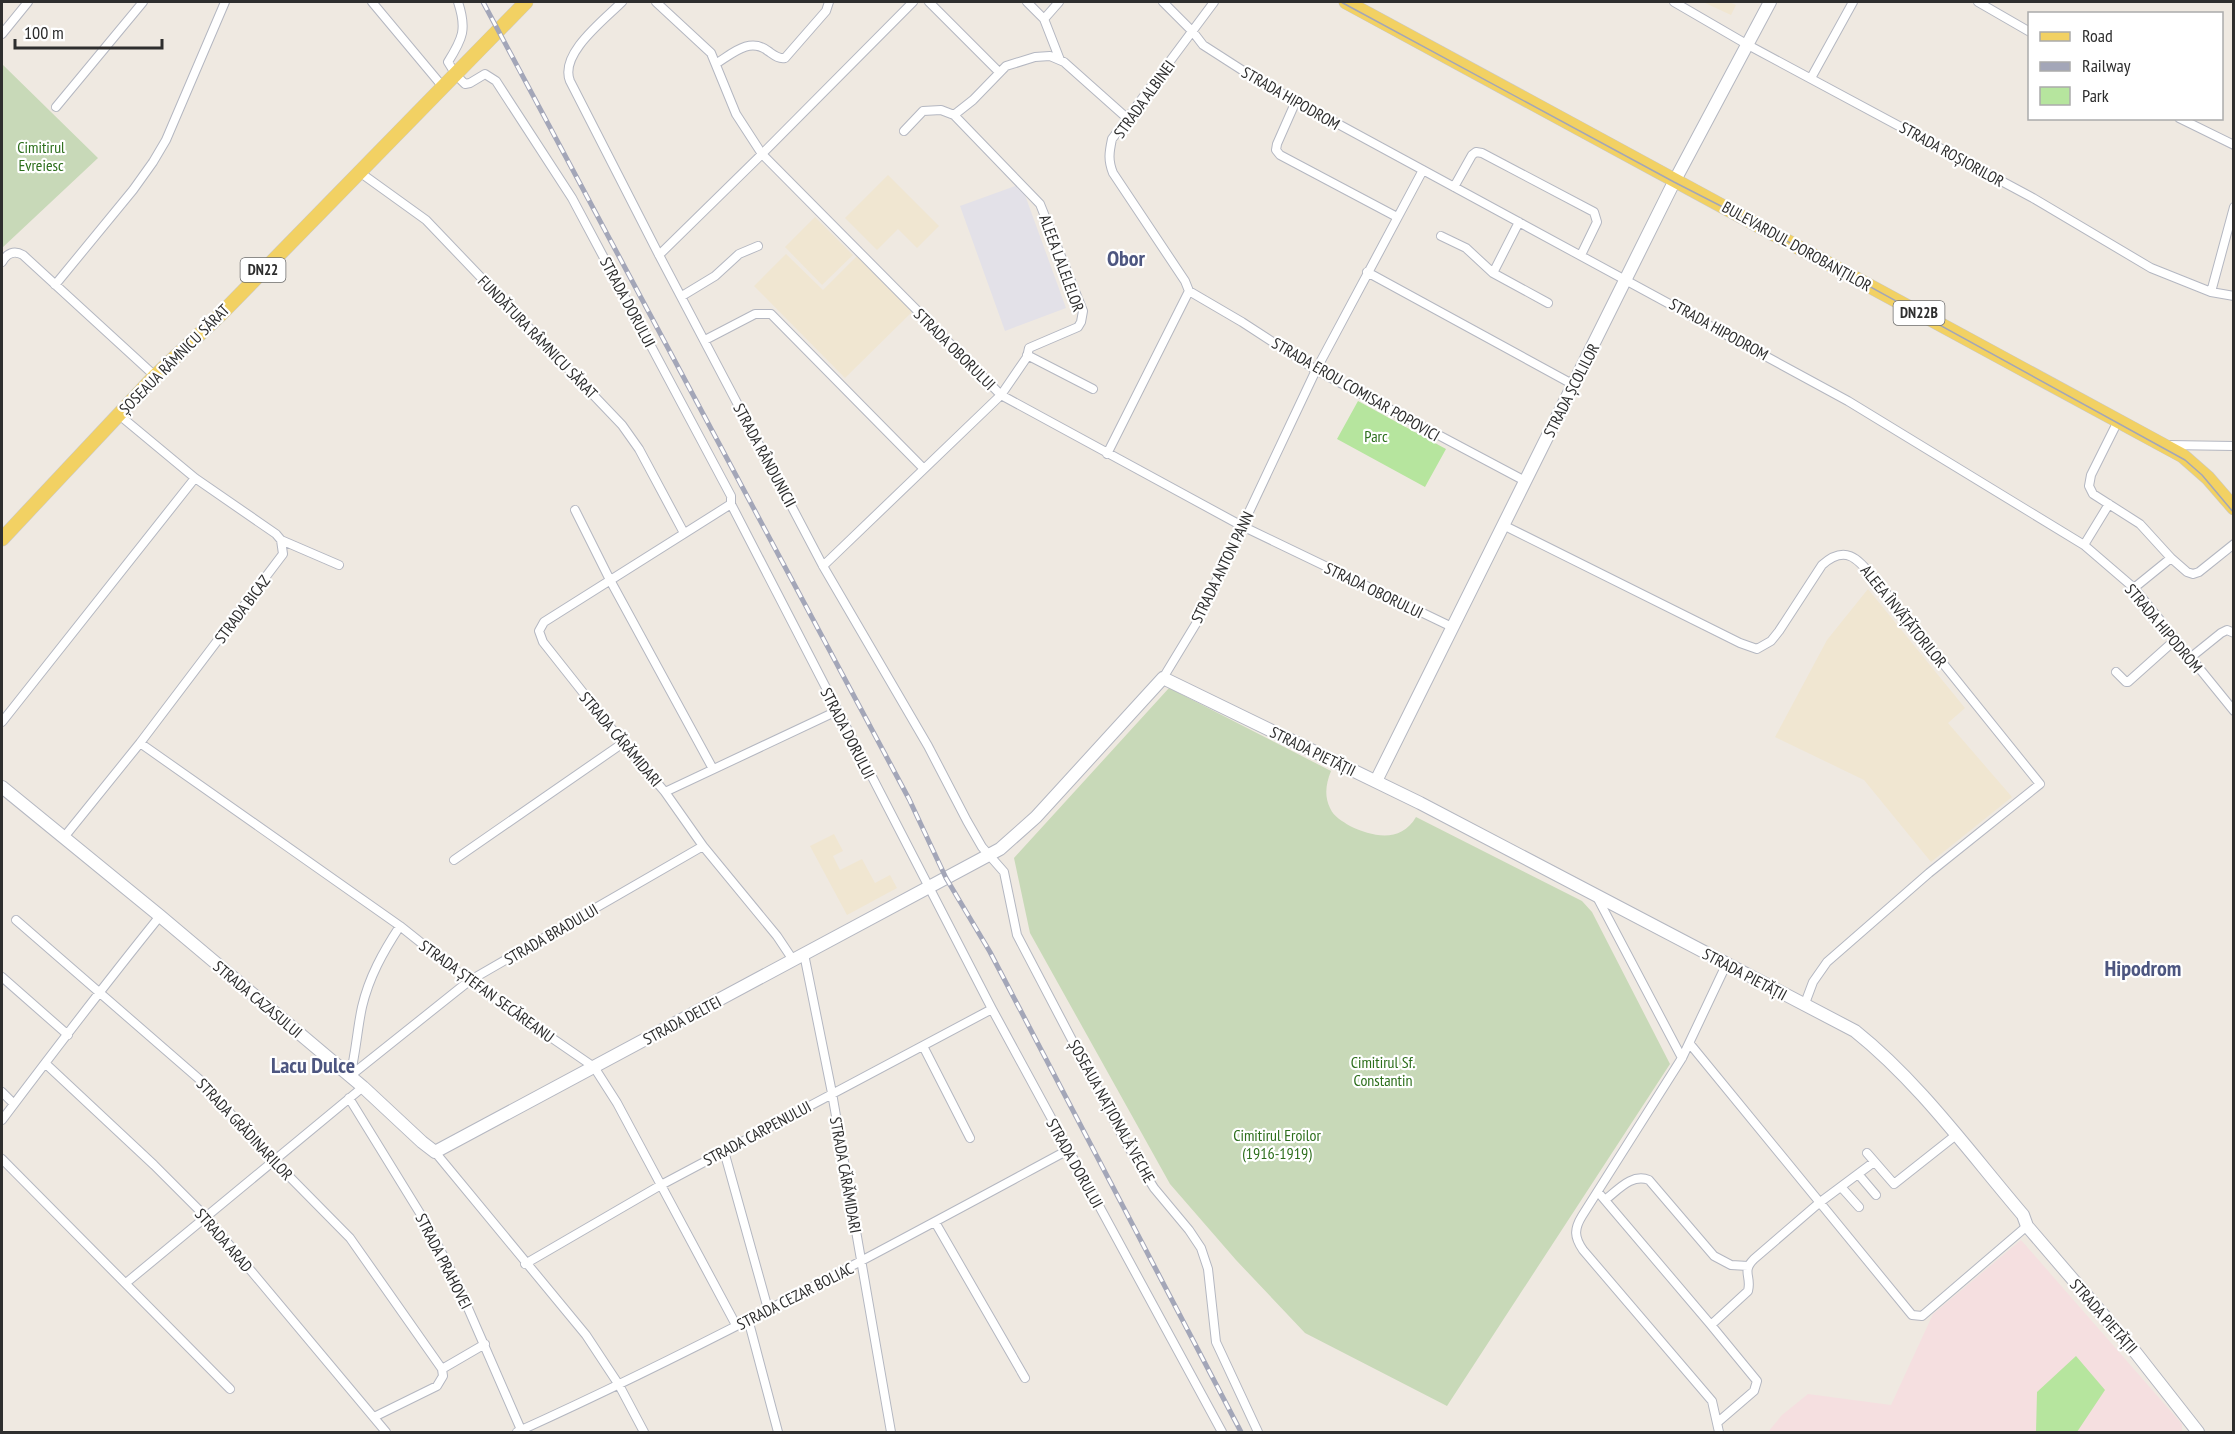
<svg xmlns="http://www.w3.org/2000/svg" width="2235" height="1434" font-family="'PT Sans Narrow',sans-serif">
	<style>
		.industrial { fill: #e3e1e8 }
		.education { fill: #f0e6d1 }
		.medical { fill: #f5dfe0 }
		.green { fill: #b6e59e }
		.cemetery { fill: #c8d9b8 }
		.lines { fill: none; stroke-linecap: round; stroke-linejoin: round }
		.street-casing { stroke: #b4b7c1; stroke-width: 10 }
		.secondary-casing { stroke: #b4b7c1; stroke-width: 14 }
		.primary-casing { stroke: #c9c9c9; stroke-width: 15 }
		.street { stroke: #fff; stroke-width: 8 }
		.secondary { stroke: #fff; stroke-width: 12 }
		.primary { stroke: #f2d163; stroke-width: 14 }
		.tram { stroke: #a3a6b8; stroke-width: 1.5 }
		.rail-casing { stroke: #a3a6b8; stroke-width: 5 }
		.rail { stroke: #fff; stroke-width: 3; stroke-dasharray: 9; stroke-linecap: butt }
		.labels { text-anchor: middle; stroke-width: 4.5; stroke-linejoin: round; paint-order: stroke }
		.shield { fill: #fff; stroke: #6d6d6d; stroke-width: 1.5 }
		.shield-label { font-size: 15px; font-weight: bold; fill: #2e2e2e }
		.street-label { font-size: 16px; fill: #2e2e2e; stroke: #fff }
		.park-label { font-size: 16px; fill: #2c6e1b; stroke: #fff }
		.district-label { font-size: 22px; font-weight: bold; fill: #4d5680; stroke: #fff }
	</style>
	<rect width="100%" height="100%" fill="#efe9e1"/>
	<path class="industrial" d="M1021,184l45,124 -61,23 -45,-125z"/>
	<path class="education" d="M1703,2h26l7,3 -5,10z
		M888,175l51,51 -22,22 -19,-19 -21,21 -32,-32z
		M815,217l38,38 -31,30 -37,-38z
		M786,254l37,36 35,-35 55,56 -68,67 -91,-92z
		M1868,589l97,119 -17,15 64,74 -81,65 -67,-82 -89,-43 52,-97z
		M834,834l9,17 -10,5 7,14 22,-11 13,24 15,-8 7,13 -50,27 -37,-69z"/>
	<path class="medical" d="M2021,1240l161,184v8h-414l14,-17 26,-21 83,11 42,-91z"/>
	<path class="green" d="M1358,401l88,48 -21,38 -88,-48z
		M2076,1356l29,34 -28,42h-41l1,-40z"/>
	<path class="cemetery" d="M2,64l96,94 -96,90v-185z
		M1169,688l162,83c-5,12 -7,25 -1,37 4,9 12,13 20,18 23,11 51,17 66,-9l166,84 10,11 78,152 -223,342 -142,-73 -69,-73 -66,-76 -140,-251 -16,-75z"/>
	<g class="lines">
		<g class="street-casing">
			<path id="street" d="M372,2l71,85
				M458,2c9,27 5,36 -10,60l8,13 9,9 5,-1 15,-9 11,7 76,117 159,298v8l261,505 230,423
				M622,2c-18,18 -63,52 -52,79l89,174 164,311 105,180 39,75 15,26 22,25 13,63 109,208 28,45 35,42 12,18 7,21 8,73 42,90
				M656,2l55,51 25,61 26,40 239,241 241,131 210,101
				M929,2l70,70
				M1027,2l17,17 16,41
				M1163,2l30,30 10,13 56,36 589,320 236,144 50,43 100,123
				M1674,2l74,43 285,153 118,70 60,24 23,4
				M1978,2l52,30
				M1044,19l15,-17
				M2,34l26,-32
				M717,63c16,-10 33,-26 51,-12 6,4 10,8 17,7l41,-47 3,-9
				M1811,78l42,-76
				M1296,101l-19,43 -1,6 4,5 117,62
				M56,107l87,-105
				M2179,118l55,27
				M904,131l19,-20 18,-1 13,5
				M358,171l68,49 196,205 17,24 45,84
				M1454,187l18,-32 4,-3 6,1 112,59 3,10 -16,33
				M1441,236l25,12 27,25 55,30
				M659,255l103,-101 151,-152
				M2,262c5,-9 12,-12 21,-7l132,121
				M1367,272l207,113
				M1493,273l26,-51
				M55,285l78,-95 20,-28 13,-22 59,-138
				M1189,291l53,31 74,48 209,111
				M2211,292l23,-85
				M682,296l33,-20 24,-22 19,-8
				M705,340l50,-26h16l153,155
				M1027,355l66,34
				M2118,421l-27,54 -2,11 4,8 47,30 31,34
				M2168,445l66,1
				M1107,454l82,-163 -4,-10 -72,-108c-5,-13 -4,-20 -1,-34l102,-137
				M731,504l-187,118 -5,9 4,11 80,101 42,49 38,54 74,90 16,24
				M575,510l35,70 103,189
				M1503,525l237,118 17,6 14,-8 8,-10 43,-66c27,-24 39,-1 57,19l161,200 -111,89 -102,89 -14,20 -9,24
				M281,540l58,25
				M2084,545l25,-41
				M823,566l178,-171 26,-38 2,-9 49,-21 3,-5 2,-11 -43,-107 -86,-89 19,-15 33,-34 29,-9 15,-1 14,6 64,57
				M2134,588l37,-30 16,14 6,2 6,-2 35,-28
				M2190,658l31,-25 6,-3 7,3
				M2116,672l10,10h2l47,-42
				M1163,678l34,-56 119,-252 107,-200
				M2,722l193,-244
				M140,743l260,183 69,55 125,86 23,36 119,222
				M665,792l172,-81
				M65,836l75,-93 143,-189 -2,-14 -5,-6 -81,-56 -77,-64
				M454,860l169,-117
				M1597,897l85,161
				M16,920l183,159 75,82 76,77 92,131
				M804,954l28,139 59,339
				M2,977l66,58
				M1690,1044l222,271 10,1 105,-90
				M923,1046l47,92
				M46,1064l108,101 52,52 180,215
				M350,1076l119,-95 234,-135
				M350,1076c6,-23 7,-46 12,-69 7,-30 21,-55 38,-81
				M2,1092l12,12
				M349,1098l77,125 28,53 68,156
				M2,1120c52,-69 104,-137 158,-204
				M724,1151l44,158
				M435,1152l151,183 33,50 25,47
				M1867,1153l27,31 62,-49
				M2,1159l228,230
				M1859,1175l17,20
				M1842,1188l17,19
				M1598,1192l113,133 37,-34c4,-15 -7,-19 6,-32l65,-56 55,-41
				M1605,1200c13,-10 27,-27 44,-20l65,76 17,9 17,1
				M935,1222l90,156
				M525,1264l136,-79 331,-176
				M126,1283l237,-196
				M748,1319l30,113
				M1711,1325l46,56 -3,10 -36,31
				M374,1417l63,-31 6,-10 -1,-7 43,-25
				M517,1432c188,-85 369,-184 551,-282
				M1719,1432l-7,-31 -129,-151c-9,-13 -9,-21 -1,-34l100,-158 45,-95"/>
		</g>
		<g class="secondary-casing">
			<path id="secondary" d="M1376,781l298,-599 96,-180
				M2,787l158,129 203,171 59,55 13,10 565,-303 36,-32 127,-139 257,125 435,228c64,51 115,122 168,184l4,11 109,127 62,79"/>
		</g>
		<g class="primary-casing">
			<path id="primary" d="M1346,2l837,454 25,22 26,30
				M2,539l153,-163 65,-61 306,-313"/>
		</g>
		<use href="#street" class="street"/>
		<use href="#secondary" class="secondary"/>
		<use href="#primary" class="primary"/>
		<path class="tram" d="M1341,2l333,180 82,42 429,236 17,15 32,38"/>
		<g class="rail-casing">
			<path id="rail" d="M483,2l426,797 37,79 44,74 251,480"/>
		</g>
		<use href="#rail" class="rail"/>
	</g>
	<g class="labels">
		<g class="shield">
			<rect x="240.5" y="258" width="45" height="24" rx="4.5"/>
			<rect x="1893.5" y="301" width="51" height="24" rx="4.5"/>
		</g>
		<g class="shield-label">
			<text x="263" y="275">DN22</text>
			<text x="1919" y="318">DN22B</text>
		</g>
		<g class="street-label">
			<text transform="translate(1291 98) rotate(30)" y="6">STRADA HIPODROM</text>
			<text transform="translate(1144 99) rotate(-54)" y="6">STRADA ALBINEI</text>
			<text transform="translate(1952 154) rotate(29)" y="6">STRADA ROȘIORILOR</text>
			<text transform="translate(1797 246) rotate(29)" y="6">BULEVARDUL DOROBANȚILOR</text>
			<text transform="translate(1062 263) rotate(70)" y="6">ALEEA LALELELOR</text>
			<text transform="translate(628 302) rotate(62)" y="6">STRADA DORULUI</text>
			<text transform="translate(1719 329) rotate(29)" y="6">STRADA HIPODROM</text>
			<text transform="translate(538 337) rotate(46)" y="6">FUNDĂTURA RÂMNICU SĂRAT</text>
			<text transform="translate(955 349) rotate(45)" y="6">STRADA OBORULUI</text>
			<text transform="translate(174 359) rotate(-45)" y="6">ȘOSEAUA RÂMNICU SĂRAT</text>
			<text transform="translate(1356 389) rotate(30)" y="6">STRADA EROU COMISAR POPOVICI</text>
			<text transform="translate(1571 390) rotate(-63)" y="6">STRADA ȘCOLILOR</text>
			<text transform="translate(765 455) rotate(62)" y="6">STRADA RÂNDUNICII</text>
			<text transform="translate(1222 567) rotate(-64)" y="6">STRADA ANTON PANN</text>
			<text transform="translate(1374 590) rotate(26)" y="6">STRADA OBORULUI</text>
			<text transform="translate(242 609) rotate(-53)" y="6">STRADA BICAZ</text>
			<text transform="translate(1904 616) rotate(51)" y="6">ALEEA ÎNVĂȚĂTORILOR</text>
			<text transform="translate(2164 628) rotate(50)" y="6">STRADA HIPODROM</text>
			<text transform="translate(848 733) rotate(63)" y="6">STRADA DORULUI</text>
			<text transform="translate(621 739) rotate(50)" y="6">STRADA CĂRĂMIDARI</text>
			<text transform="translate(1313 751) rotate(26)" y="6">STRADA PIETĂȚII</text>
			<text transform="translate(551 934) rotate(-30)" y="6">STRADA BRADULUI</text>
			<text transform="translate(1745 974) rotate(28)" y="6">STRADA PIETĂȚII</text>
			<text transform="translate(487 991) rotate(36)" y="6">STRADA ȘTEFAN SECĂREANU</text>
			<text transform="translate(258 999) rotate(40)" y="6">STRADA CAZASULUI</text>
			<text transform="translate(682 1020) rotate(-28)" y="6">STRADA DELTEI</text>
			<text transform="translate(1112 1111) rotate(61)" y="6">ȘOSEAUA NAȚIONALĂ VECHE</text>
			<text transform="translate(245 1129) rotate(47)" y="6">STRADA GRĂDINARILOR</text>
			<text transform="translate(757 1133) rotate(-28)" y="6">STRADA CARPENULUI</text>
			<text transform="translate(1075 1163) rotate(61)" y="6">STRADA DORULUI</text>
			<text transform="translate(846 1175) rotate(80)" y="6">STRADA CĂRĂMIDARI</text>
			<text transform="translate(224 1240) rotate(49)" y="6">STRADA ARAD</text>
			<text transform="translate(444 1261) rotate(63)" y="6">STRADA PRAHOVEI</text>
			<text transform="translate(795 1296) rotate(-27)" y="6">STRADA CEZAR BOLIAC</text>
			<text transform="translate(2104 1316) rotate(49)" y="6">STRADA PIETĂȚII</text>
		</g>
		<g class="park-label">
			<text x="41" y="153">Cimitirul<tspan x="41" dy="18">Evreiesc</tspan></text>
			<text x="1376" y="442">Parc</text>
			<text x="1383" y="1068">Cimitirul Sf.<tspan x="1383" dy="18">Constantin</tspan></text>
			<text x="1277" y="1141">Cimitirul Eroilor<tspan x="1277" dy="18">(1916-1919)</tspan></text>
		</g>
		<g class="district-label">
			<text x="1126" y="266">Obor</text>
			<text x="2143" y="976">Hipodrom</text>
			<text x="313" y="1073">Lacu Dulce</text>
		</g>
	</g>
	<rect width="2235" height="1434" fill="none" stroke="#2e2e2e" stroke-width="6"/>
	<rect x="2028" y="12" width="195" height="108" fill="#ffffff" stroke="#ababab" stroke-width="1.5"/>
	<rect x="2040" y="32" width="30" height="9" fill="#f2d163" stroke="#ababab" stroke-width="1.5"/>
	<text x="2082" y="42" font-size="18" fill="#2e2e2e">Road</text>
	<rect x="2040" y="62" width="30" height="9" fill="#a3a6b8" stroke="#ababab" stroke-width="1.5"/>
	<text x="2082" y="72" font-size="18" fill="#2e2e2e">Railway</text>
	<rect x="2040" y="87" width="30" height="18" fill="#b6e59e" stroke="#ababab" stroke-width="1.5"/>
	<text x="2082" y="102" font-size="18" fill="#2e2e2e">Park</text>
	<path d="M15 39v9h147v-9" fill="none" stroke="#2e2e2e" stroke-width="3"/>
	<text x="24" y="39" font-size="18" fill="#2e2e2e" stroke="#ffffff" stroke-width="4.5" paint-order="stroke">100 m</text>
</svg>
